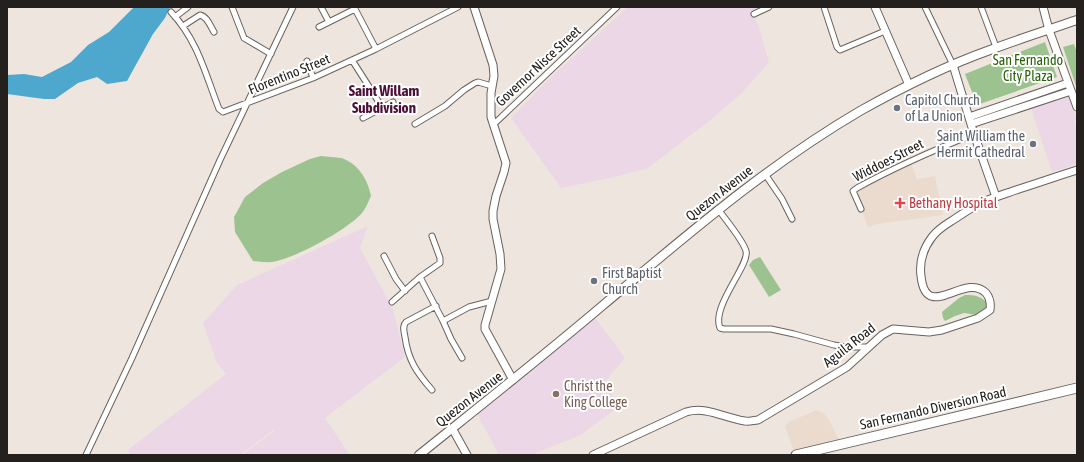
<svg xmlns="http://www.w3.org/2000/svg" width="1084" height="462" font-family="'Asap Condensed',sans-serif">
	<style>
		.built { fill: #eadbce }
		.education { fill: #ebd7e6 }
		.green { fill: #9cc28f }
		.water { fill: #4ea8ce }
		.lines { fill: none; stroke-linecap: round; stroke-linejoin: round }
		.street-casing { stroke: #69625c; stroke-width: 7 }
		.secondary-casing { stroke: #69625c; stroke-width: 9 }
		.primary-casing { stroke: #69625c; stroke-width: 10 }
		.highway-casing { stroke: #69625c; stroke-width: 11 }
		.street { stroke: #fff; stroke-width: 5 }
		.secondary { stroke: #fff; stroke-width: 7 }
		.primary { stroke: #fff; stroke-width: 8 }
		.highway { stroke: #fff; stroke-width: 9 }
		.worship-dot { fill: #6b7280; stroke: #fff; stroke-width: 1.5 }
		.health-dot { fill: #e0444e; stroke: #fff; stroke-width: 1.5 }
		.education-dot { fill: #8d6e63; stroke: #fff; stroke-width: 1.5 }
		.labels { text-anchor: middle; stroke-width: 4; stroke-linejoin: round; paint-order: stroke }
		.park-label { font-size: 14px; fill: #296307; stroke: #fff }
		.street-label { font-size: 14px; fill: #23201d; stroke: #fff }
		.worship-label { font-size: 14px; fill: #5b616d; stroke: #fff; text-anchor: start }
		.health-label { font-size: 14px; fill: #be3a42; stroke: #fff; text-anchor: start }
		.education-label { font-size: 14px; fill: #785e54; stroke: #fff; text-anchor: start }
		.neighbourhood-label { font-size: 15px; font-weight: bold; fill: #4c1037; stroke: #fff }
	</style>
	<rect width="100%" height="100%" fill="#eee6de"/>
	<path class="built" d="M911,164l6,15 18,-3 8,39 -65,9 -10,3 -13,-35z
		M816,410l6,2 6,6 11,22 -45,11 -9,-25 4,-4z"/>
	<path class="education" d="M628,7h139l-14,7 5,11 11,37 -28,32 -33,28 -60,46 -34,9 -53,11 -50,-70 38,-39z
		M1069,95l8,25 -3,1 3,10v33l-25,8 -21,-64z
		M368,226l-8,22 33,61 12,48 -80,61 25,37h-108l32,-24 -1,-1 -33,25h-109l-3,-5 98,-76 -9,-11 -14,-40 34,-38z
		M594,316l31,42 -20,23 13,26 -37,28 -50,20h-32l-22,-41z"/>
	<path class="green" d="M1045,42l12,35 -80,28 -12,-31z
		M1074,44l3,9v36l-14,-42z
		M321,156c7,1 14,1 20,2 17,5 27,22 30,38 -3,6 -5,12 -9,17 -14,16 -63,43 -85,48 -8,2 -16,1 -24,0l-18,-29 -1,-15 11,-20 18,-14 19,-11 28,-13z
		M760,257l21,33 -12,7 -20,-32 4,-5z
		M965,295c10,0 18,1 23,10v4l-11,6 -13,-2 -9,3 -10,5 -2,-3 -1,-6 17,-14z"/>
	<path class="water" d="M134,7h36l-5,11 -12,16 -26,47 -20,3 -10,-7 -19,6 -23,16h-11l-37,-5v-19l17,-1 18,3 29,-15 17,-17 21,-13z"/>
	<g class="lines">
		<g class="street-casing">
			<path id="street" d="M232,7l12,31 27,16
				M321,7l8,15
				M354,7l22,42
				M824,7l13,40 3,3 45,-19
				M925,7l28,58
				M981,7l15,40
				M171,12c27,29 34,61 48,97l4,3 90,-34 63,-29 82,-42
				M754,14l15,-7
				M175,17l13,-10
				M183,26l17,-11c8,2 10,11 14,17
				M319,27l36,-18
				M352,60l30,47
				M307,61l6,17
				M363,118l30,-16
				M415,124l30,-18 19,-16 11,-7 3,-1 14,4
				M493,125l124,-118
				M765,174l17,25 10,20
				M718,209c7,10 25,31 28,42 4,14 -35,55 -26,77l4,1h47l23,5 40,11 12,2h23
				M861,209l-8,-18 4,-3c38,-21 77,-38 117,-54
				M384,256l12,23 9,12
				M420,277l23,44 8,18 11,19
				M392,302l28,-25 20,-14v-5l-8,-22
				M443,321l26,-14 23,-6
				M432,390c-15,-17 -24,-30 -27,-53 -1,-6 -3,-11 1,-15l30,-16
				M86,455l46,-97 88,-198 73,-153"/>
		</g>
		<g class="secondary-casing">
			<path id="secondary" d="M474,7l19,58 1,11 -3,17v24l15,46 -2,9 -8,24 -3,15v8l7,35 1,15 -16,56v4l28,51
				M875,7l34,78
				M1043,7l6,23 28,77
				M953,65l21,69 22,63
				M969,117l99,-34
				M971,124l100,-33
				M452,428l15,27
				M593,455l93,-43c21,-6 38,6 59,9 4,1 9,-1 13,-1l89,-53 35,-32 11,-6 36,3 13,-2 36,-12 12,-8c1,-7 0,-12 -4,-17 -21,-22 -60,31 -65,-17 -2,-15 2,-27 11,-39 6,-8 13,-12 21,-17 8,-5 16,-11 24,-15 13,-7 28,-11 42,-16 19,-6 39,-13 58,-19"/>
		</g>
		<g class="primary-casing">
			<path id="primary" d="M419,455c61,-49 123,-98 183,-149 83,-69 164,-140 258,-195 41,-23 85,-45 130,-61 29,-11 58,-20 87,-30"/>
		</g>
		<g class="highway-casing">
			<path id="highway" d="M796,455l281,-67"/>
		</g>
		<use href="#street" class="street"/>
		<use href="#secondary" class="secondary"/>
		<use href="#primary" class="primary"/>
		<use href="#highway" class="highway"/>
	</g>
	<g class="worship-dot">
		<circle cx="897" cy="108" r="4"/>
		<circle cx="1033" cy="144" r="4"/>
		<circle cx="594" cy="281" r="4"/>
	</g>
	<path class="health-dot" d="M898 197h4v4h4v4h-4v4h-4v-4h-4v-4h4z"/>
	<circle class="education-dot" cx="556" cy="394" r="4"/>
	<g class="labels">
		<g class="park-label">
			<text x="1028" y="65">San Fernando<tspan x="1028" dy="16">City Plaza</tspan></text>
		</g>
		<g class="street-label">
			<text transform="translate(538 66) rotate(-43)" y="5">Governor Nisce Street</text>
			<text transform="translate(289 74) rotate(-22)" y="5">Florentino Street</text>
			<text transform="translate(888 160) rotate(-27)" y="5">Widdoes Street</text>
			<text transform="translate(719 193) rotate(-38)" y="5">Quezon Avenue</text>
			<text transform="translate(849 345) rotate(-38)" y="5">Aguila Road</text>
			<text transform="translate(469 399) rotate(-38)" y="5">Quezon Avenue</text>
			<text transform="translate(933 408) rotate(-13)" y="5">San Fernando Diversion Road</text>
		</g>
		<g class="worship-label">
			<text x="905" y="105">Capitol Church<tspan x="905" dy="16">of La Union</tspan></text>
			<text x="1025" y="141" text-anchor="end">Saint William the<tspan x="1025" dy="16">Hermit Cathedral</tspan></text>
			<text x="602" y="278">First Baptist<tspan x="602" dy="16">Church</tspan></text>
		</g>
		<g class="health-label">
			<text x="909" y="208">Bethany Hospital</text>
		</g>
		<g class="education-label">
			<text x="564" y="391">Christ the<tspan x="564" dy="16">King College</tspan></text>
		</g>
		<g class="neighbourhood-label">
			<text x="384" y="96">Saint Willam<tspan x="384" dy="17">Subdivision</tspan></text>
		</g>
	</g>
	<rect width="1084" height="462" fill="none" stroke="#23201d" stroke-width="16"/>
</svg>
